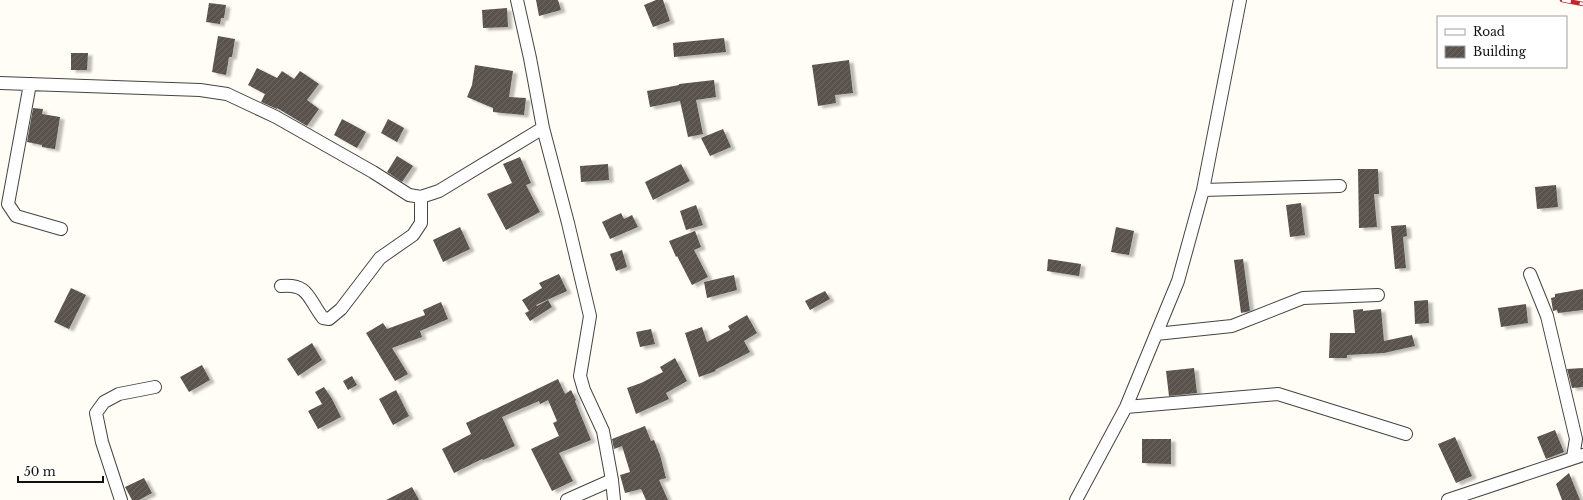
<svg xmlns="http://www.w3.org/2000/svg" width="1583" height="500" font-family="'Libre Baskerville',serif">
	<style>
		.building { fill: url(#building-hatch); filter: url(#shadow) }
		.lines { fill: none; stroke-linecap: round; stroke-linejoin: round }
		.street-casing { stroke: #444; stroke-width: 14 }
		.street { stroke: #fff; stroke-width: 12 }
		.rail-casing { stroke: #c4262e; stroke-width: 4.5 }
		.rail { stroke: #fff; stroke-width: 3; stroke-dasharray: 9; stroke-linecap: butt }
	</style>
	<defs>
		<pattern id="building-hatch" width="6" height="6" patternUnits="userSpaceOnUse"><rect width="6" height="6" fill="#5a524d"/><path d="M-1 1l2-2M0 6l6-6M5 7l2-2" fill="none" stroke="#6d6662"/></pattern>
		<filter id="shadow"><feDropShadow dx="4.5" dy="2.5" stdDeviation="1" flood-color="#0004"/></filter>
	</defs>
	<rect width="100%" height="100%" fill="#fffdf5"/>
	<path class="building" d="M536,0h22l3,10 -22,6z
		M656,0h7l7,21 -17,6 -9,-22z
		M209,3l17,2 -2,13h-3l-1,6 -14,-2z
		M507,8l1,19 -25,1 -1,-18z
		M218,36l17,3 -3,18h-3l-3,18 -14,-3z
		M724,38l2,14 -52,5 -1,-14z
		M71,53h17l-1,17h-16z
		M849,60l4,33 -18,2 1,8 -18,3 -6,-41z
		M475,65l38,6 -4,26 17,1 -2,17 -31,-3v-4l-26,-11 5,-12z
		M257,68l20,10 5,-7 12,8 6,-8 19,13 -12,16 12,9 -12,17 -30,-18v1l-16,-7 4,-8 -17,-9z
		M714,80l2,17 -20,3 7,34 -15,3 -8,-36 -30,6 -3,-16 32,-6v-1z
		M33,108l10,1 -1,5 18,3 -5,32 -13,-2v-2l-15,-3z
		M342,119l24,13 -9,16 -23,-13z
		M388,119l16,9 -7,14 -16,-9z
		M723,129l8,18 -21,9 -9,-18z
		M397,156l16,10 -11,16 -15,-10z
		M520,157l11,26 -5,2 14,27 -34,18 -19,-36 25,-11 -9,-19z
		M608,164l1,16 -28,2 -1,-16z
		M681,164l9,17 -37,19 -8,-18z
		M1358,169h20l1,25h-5l3,33 -18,1z
		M1556,185l2,22 -21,2 -2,-22z
		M1301,203l4,32 -15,2 -4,-32z
		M696,205l7,20 -17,5 -6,-19z
		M621,213l3,6 8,-4 6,12 -28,12 -8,-17z
		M1406,225l1,11 -4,1 3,31 -11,1 -4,-43z
		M460,227l10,22 -27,13 -10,-22z
		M1116,227l18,4 -5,24 -18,-3z
		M695,231l6,16 -7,3 14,27 -16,8 -15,-29 -1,1 -7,-16z
		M622,250l5,17 -11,4 -6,-17z
		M1048,259l33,5 -2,12 -32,-5z
		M1243,259l7,52 -9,2 -7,-53z
		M559,274l8,17 -31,14 1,1 11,-6 4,7 -22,14 -5,-8 4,-2 -7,-11 20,-12 -3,-5z
		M734,275l3,15 -30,8 -3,-16z
		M71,288l15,7 -17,34 -15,-7z
		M1583,289v21l-25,3 -1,-3 -4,1 -2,-13 4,-1v-3z
		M825,291l5,8 -20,11 -5,-9z
		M1428,300l1,23 -14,1 -1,-23z
		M441,302l7,17 -28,12 2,6 -30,11 16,26 -13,7 -29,-48 17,-10 4,6 38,-14 -2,-5z
		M1526,304l2,19 -27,4 -3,-19z
		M1363,309v2l18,-2 3,32 28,-6 3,11 -31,7 -37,2v3h-18l1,-25h25l-2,-23z
		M747,315l10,18 -13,8 6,11 -35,18 1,1 -17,6 -14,-44 17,-6 5,15 23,-12 -2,-4z
		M651,329l4,15 -15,3 -4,-15z
		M312,343l10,17 -24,16 -11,-17z
		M675,358l12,23 -21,12 3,6 -33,15 -9,-26 14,-5 22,-11 -3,-5z
		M202,365l8,15 -21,12 -9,-15z
		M1194,368l3,25 -28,3 -3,-25z
		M1583,368v19l-11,1 -5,-19z
		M352,376l5,9 -9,5 -5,-9z
		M558,379l7,15 6,-4 5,10 -1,1 16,39 -32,13 14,28 -21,10 -21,-42 28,-13 -6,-13 4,-2 -9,-21 -8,4 -1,-3 -37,16 13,29 -32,14 -1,-1 -28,14 -12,-24 29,-15 -5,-11z
		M324,387l8,12 9,18 -23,12 -10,-18 14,-7 -7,-12z
		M396,390l13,26 -16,9 -14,-26z
		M645,426l6,15 3,-1 6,15 6,23 -7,2 9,20h-22l-5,-11 -16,4 -5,-18 10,-3 -8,-26 -8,3 -2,-10z
		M1555,430l9,22 -18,7 -9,-22z
		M1455,437l17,39 -16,7 -18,-39z
		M1142,439h29v25l-29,-1z
		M1569,473l11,27h-18l-6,-16z
		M144,478l8,15 -13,7h-7l-7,-13z
		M412,487l7,13h-33z"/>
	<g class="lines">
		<g class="street-casing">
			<path id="street" d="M517,0l13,58 13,70 25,95 22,93 -10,60 4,14 19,41 9,49 2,20
				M0,83l200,7 27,4 49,23 97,55 36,23 12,2 18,-6 104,-63
				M30,84l-22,120 8,12 45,13
				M1203,190l137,-4
				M1530,274l17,42 29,123 -3,18
				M281,286c28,-3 27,13 42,32l6,1 12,-10 39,-51 33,-23 8,-12v-26
				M1156,334l76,-8 71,-28 75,-3
				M1126,407l152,-13 128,40
				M121,500l-19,-58 -6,-29 8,-11 15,-8 36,-7
				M567,500l45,-20
				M1076,500l50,-93 52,-126 25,-91 37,-190
				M1448,500l135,-45"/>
		</g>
		<use href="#street" class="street"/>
		<g class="rail-casing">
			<path id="rail" d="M1562,0l21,4"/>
		</g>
		<use href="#rail" class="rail"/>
	</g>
	<rect x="1437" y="16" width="130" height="52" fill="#ffffff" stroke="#a0a0a0"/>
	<rect x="1445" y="29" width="20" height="6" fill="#ffffff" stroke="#a0a0a0"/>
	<text x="1473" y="36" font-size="12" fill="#111111">Road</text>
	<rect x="1445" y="46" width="20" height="12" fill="url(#building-hatch)" stroke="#a0a0a0"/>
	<text x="1473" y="56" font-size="12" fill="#111111">Building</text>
	<path d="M18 476v6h85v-6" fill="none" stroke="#111111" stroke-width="2"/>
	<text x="24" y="476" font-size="12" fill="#111111" stroke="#ffffff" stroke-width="3" paint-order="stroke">50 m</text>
</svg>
